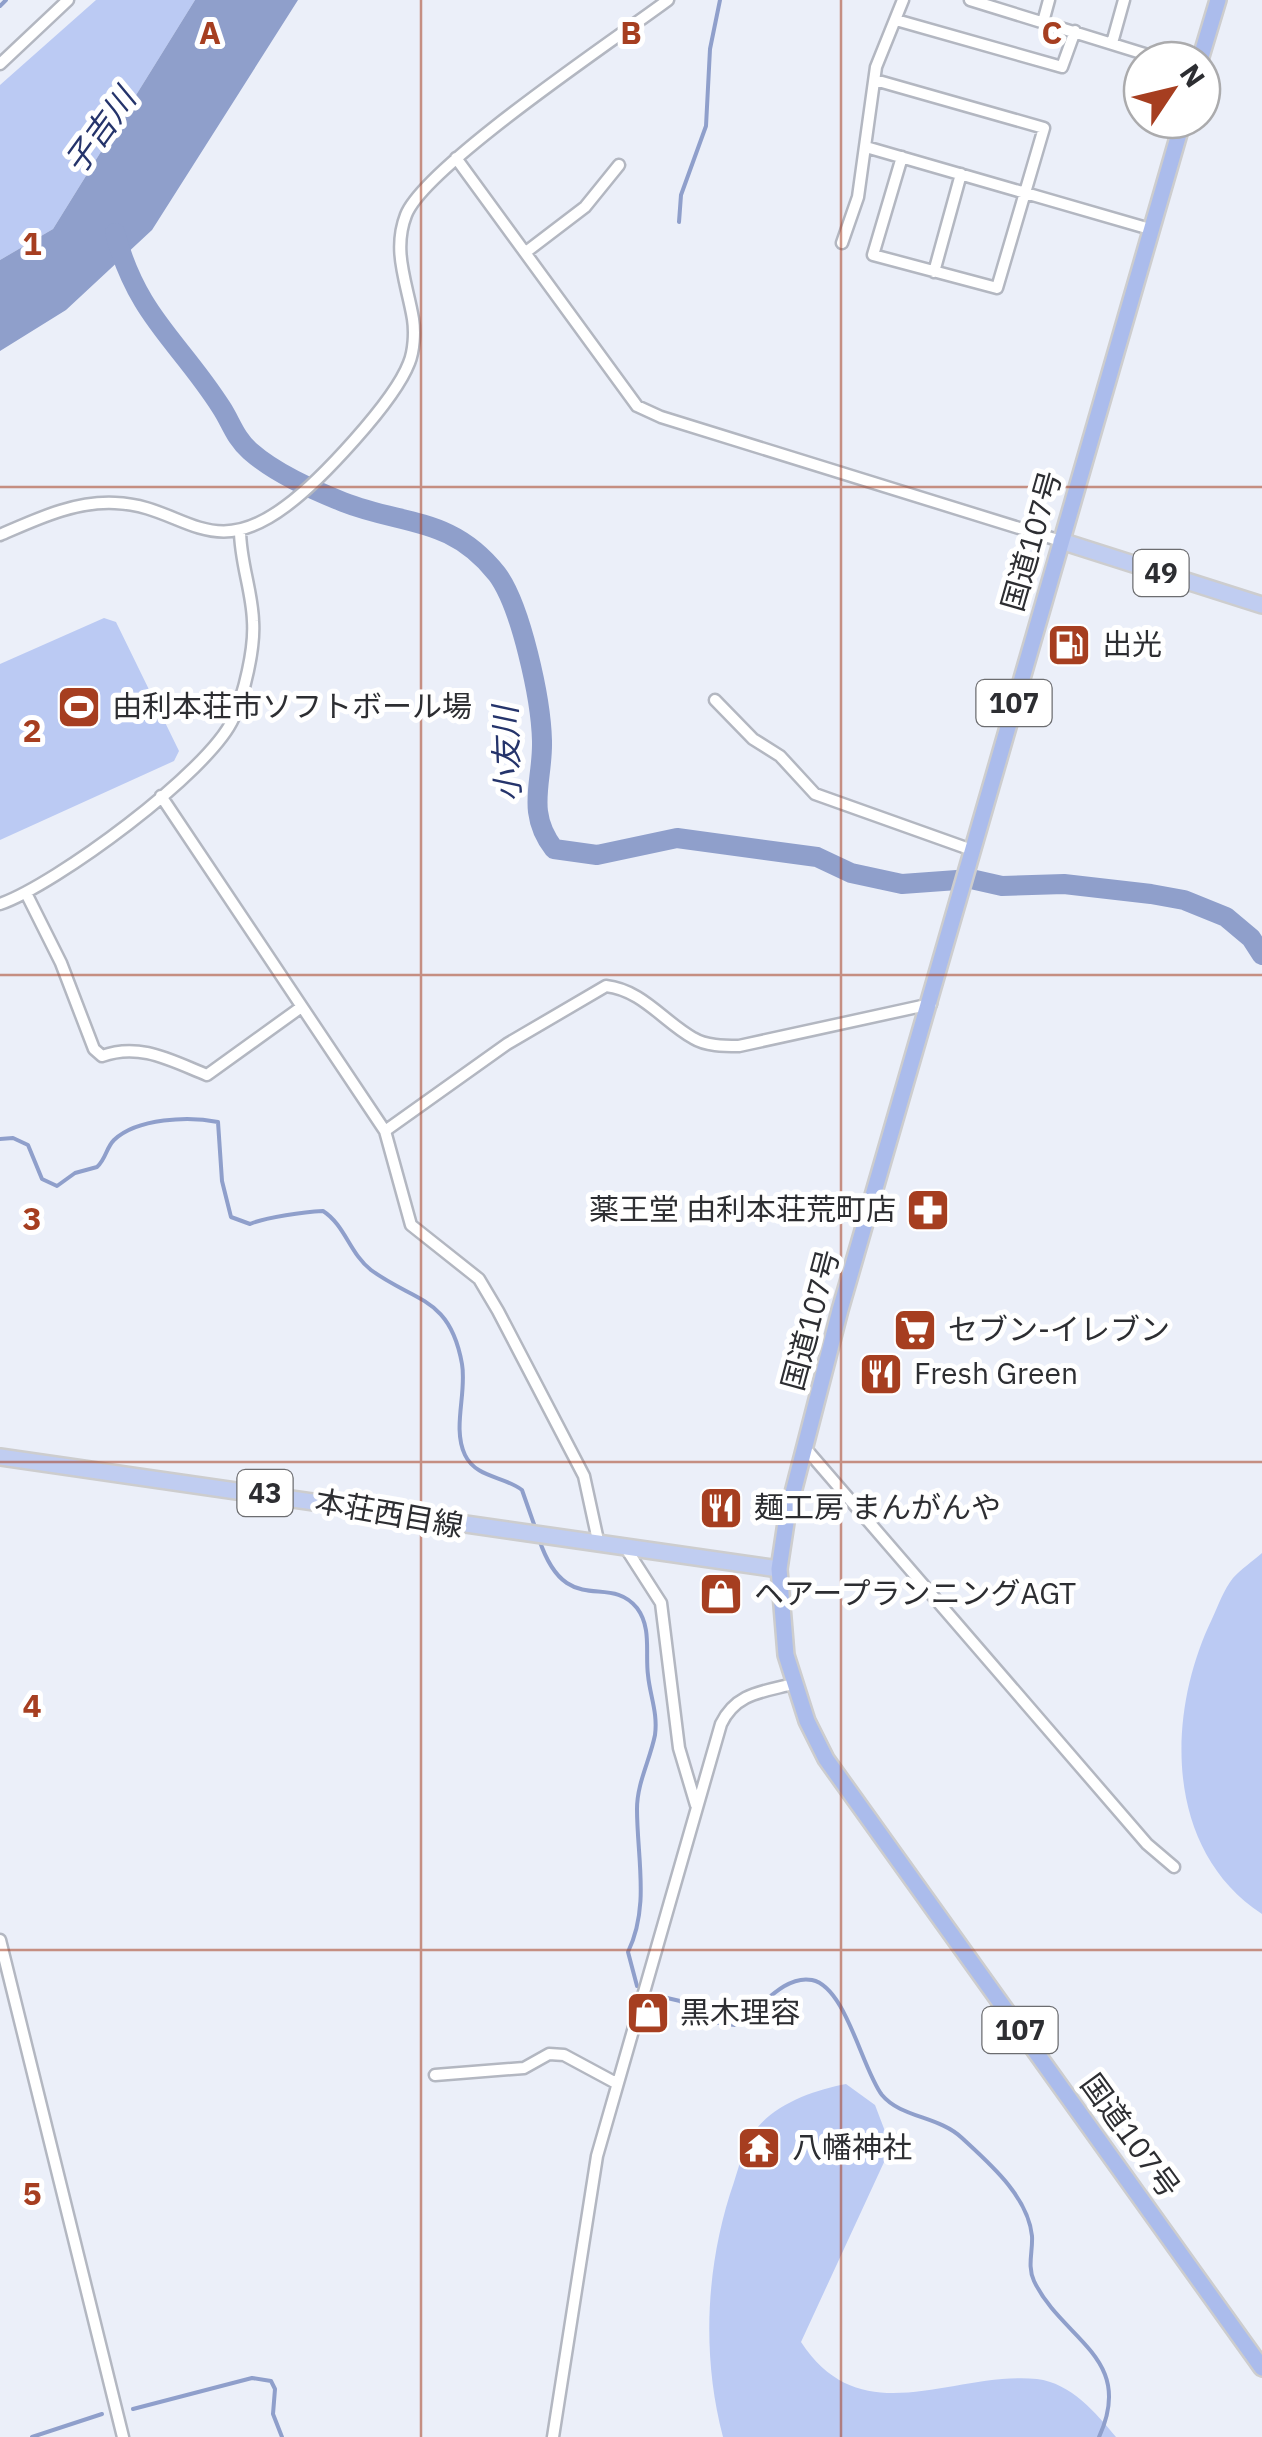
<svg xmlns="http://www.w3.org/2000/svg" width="1262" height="2437" font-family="'IBM Plex Sans','Noto Sans JP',sans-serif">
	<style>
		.green { fill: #bbcaf3 }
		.water { fill: #8f9fcb }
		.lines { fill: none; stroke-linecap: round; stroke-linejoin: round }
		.stream { stroke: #8f9fcb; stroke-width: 4 }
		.river { stroke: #8f9fcb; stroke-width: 20 }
		.minor-casing { stroke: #b3b7c1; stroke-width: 15 }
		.primary-casing { stroke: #cdcdce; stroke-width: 20 }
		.trunk-casing { stroke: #cdcdce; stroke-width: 20 }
		.minor { stroke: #fff; stroke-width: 10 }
		.primary { stroke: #c0cdf1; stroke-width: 15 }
		.trunk { stroke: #abbcec; stroke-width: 15 }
		.grid { fill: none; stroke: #a63e20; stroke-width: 2.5; stroke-opacity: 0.55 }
		.labels { text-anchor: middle; stroke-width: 10; stroke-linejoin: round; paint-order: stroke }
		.shield { fill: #fff; stroke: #6c6d70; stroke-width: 2.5 }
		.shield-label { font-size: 28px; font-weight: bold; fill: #2d2e32 }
		.street-label { font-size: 30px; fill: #2d2e32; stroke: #fff }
		.poi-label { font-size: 30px; fill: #2d2e32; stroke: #fff; text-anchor: start }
		.water-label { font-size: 32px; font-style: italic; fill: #25346b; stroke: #fff }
		.grid-label { font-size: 32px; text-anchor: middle; font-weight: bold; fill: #a63e20; stroke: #fff; stroke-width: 10; stroke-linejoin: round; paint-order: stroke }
	</style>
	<rect width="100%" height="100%" fill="#ebeff9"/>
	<path class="green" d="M96,0h99l-142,229 -53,31v-175z
		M104,618l12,4 63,129 -5,10 -174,79v-176z
		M1262,1553v361c-98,-64 -96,-200 -50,-295 6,-13 12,-30 21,-41 8,-9 20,-17 29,-25z
		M846,2084l29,21 16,42 -90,195c61,93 150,29 236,37 34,4 59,34 79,58h-393c-22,-84 -17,-174 11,-255 5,-15 10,-37 20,-50 20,-28 60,-42 92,-48z"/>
	<path class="water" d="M195,0h103l-146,230 -86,80 -66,41v-91l53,-31z"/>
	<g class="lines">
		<path class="stream" d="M0,6l6,-6
			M679,222l2,-27 25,-69 4,-77 10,-49
			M0,1139l13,-1 15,7 14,34 15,7 18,-13 22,-6c9,-8 9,-19 17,-27 23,-22 75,-24 104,-18l4,59 9,36 19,7c16,-7 55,-12 73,-13 22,14 27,43 48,59 43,32 79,26 91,94 5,29 -10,64 3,91 11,23 39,21 57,35l14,40
			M539,1539c27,81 69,33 98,69 15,20 8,45 11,67 2,21 10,38 7,60 -5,25 -18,48 -18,74 0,49 13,97 -9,143l9,34
			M650,1994l30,7 22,20 33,4c23,-13 48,-51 77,-45 34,7 50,89 70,115 19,23 57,21 80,43 27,25 66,58 70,98 1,15 -5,30 2,45 28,59 102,76 65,156
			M133,2409l119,-31 19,3 4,8 -2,25 9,23
			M32,2437l70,-23"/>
		<path class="river" d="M115,233c23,84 63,107 106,174 10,15 14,31 29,44 25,22 61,38 93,51 61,24 108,14 154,72 24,32 44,125 45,167 1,41 -17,70 12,108l43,6 80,-17 140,19 34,16 51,11 69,-5 31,7 62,-2 87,10 33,6 42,17 25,21 11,17"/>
		<g class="minor-casing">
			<path id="minor" d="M970,0l194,60
				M896,20l166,47 13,-36
				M1043,22l6,-22
				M1112,43l12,-43
				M0,64l68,-64
				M875,80l169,48 -47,160 -124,-33 29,-98
				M866,147l284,82
				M456,158l181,248 24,11 400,124
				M842,243l16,-46 18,-130 27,-67
				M526,252l59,-45 34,-42
				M934,272l27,-98
				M0,535c37,-16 74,-34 115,-32 68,2 94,61 171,3 34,-25 108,-104 123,-143 5,-12 6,-31 4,-44 -6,-36 -21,-68 -7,-104 18,-48 211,-177 262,-215
				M715,700l38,39 27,17 35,38 157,56
				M161,796l224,335 26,94 68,54 19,32 86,165 15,69
				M26,893l35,70 33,86 8,7c38,-14 70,5 105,19l93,-67
				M0,904c55,-19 209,-132 233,-185 11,-25 22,-70 20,-98 -1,-31 -13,-59 -13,-91
				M385,1131l122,-87 99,-58c36,4 57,35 87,52 13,8 31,8 46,8l192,-42
				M806,1449l341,395 27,23
				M627,1550l34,53 18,145 17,57
				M0,1940l123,497
				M435,2075l89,-7 25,-14 15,1 52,28
				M553,2437l44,-281 124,-432c15,-31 41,-32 72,-40"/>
		</g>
		<g class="primary-casing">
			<path id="primary" d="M1061,541l201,64
				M0,1457l779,112"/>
		</g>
		<g class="trunk-casing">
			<path id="trunk" d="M1200,60l18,-60
				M1183,120l-343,1190 -53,206 -8,53 7,86 21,66 19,38 436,609"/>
		</g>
		<use href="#minor" class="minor"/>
		<use href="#primary" class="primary"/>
		<use href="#trunk" class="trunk"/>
	</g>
	<path class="grid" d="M421,0v2437M841,0v2437M0,487h1262M0,975h1262M0,1462h1262M0,1950h1262"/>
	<defs>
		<g id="fuel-square" transform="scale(2.25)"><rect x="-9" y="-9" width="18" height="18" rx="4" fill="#a63e20" stroke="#fff"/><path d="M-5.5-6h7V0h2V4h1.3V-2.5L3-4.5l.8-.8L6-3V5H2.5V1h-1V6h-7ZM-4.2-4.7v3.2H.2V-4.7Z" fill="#fff"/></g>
		<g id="stadium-square" transform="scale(2.25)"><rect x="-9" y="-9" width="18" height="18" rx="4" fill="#a63e20" stroke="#fff"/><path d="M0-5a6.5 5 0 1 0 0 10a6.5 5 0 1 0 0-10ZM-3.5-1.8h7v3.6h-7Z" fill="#fff"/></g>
		<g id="pharmacy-square" transform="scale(2.25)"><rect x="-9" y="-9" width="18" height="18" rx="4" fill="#a63e20" stroke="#fff"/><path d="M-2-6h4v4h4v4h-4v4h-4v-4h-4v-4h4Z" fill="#fff"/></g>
		<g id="supermarket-square" transform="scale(2.25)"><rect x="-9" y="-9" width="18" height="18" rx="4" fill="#a63e20" stroke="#fff"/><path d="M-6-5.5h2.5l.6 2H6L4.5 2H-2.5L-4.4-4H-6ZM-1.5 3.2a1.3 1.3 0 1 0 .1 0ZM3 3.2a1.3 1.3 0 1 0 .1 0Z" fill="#fff"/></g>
		<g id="restaurant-square" transform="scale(2.25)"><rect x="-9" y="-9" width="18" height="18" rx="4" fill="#a63e20" stroke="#fff"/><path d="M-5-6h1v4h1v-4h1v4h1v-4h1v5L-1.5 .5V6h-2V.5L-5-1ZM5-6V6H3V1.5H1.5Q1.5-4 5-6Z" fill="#fff"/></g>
		<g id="shop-square" transform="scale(2.25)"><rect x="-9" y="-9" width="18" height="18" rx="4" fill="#a63e20" stroke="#fff"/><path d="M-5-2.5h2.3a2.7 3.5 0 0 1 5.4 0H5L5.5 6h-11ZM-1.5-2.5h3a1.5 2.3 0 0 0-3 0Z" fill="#fff"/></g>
		<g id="temple-square" transform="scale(2.25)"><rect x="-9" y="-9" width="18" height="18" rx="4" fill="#a63e20" stroke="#fff"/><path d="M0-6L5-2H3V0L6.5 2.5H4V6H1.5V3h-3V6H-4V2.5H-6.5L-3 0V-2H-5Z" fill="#fff"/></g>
	</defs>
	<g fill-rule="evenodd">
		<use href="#fuel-square" x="1069" y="645"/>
		<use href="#stadium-square" x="79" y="707"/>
		<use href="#pharmacy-square" x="928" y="1210"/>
		<use href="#supermarket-square" x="915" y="1330"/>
		<use href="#restaurant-square" x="881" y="1374"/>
		<use href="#restaurant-square" x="721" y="1508"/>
		<use href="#shop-square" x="721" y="1594"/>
		<use href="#shop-square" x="648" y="2013"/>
		<use href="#temple-square" x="759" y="2148"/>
	</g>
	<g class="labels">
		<g class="shield">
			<rect x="1133.5" y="550" width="55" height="46" rx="8"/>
			<rect x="976.5" y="680" width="75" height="46" rx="8"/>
			<rect x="237.5" y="1470" width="55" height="46" rx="8"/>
			<rect x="982.5" y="2007" width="75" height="46" rx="8"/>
		</g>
		<g class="shield-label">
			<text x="1161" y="583">49</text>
			<text x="1014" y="713">107</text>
			<text x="265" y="1503">43</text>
			<text x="1020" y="2040">107</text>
		</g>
		<g class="street-label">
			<text transform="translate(1032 541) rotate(-74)" y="10">国道107号</text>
			<text transform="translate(811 1320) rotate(-75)" y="10">国道107号</text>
			<text transform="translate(389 1514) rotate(10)" y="10">本荘西目線</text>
			<text transform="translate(1130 2136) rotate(54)" y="10">国道107号</text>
		</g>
		<g class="poi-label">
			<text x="1102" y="655">出光</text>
			<text x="112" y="717">由利本荘市ソフトボール場</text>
			<text x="896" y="1220" text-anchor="end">薬王堂 由利本荘荒町店</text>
			<text x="948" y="1340">セブン-イレブン</text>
			<text x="914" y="1384">Fresh Green</text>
			<text x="754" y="1518">麺工房 まんがんや</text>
			<text x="754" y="1604">ヘアープランニングAGT</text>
			<text x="680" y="2023">黒木理容</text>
			<text x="792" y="2158">八幡神社</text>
		</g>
		<g class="water-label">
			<text transform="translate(100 131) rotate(-54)" y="11">子吉川</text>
			<text transform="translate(507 754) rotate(-92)" y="11">小友川</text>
		</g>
	</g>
	<g class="grid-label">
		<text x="210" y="44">A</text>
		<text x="631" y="44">B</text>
		<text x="1052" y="44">C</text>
		<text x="32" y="255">1</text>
		<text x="32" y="742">2</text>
		<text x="32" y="1230">3</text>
		<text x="32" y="1717">4</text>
		<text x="32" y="2205">5</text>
	</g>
	<g transform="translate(1172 90) rotate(55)"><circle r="48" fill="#ffffff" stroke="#ababad" stroke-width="2.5"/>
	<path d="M0-8L18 38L0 25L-18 38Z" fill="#a63e20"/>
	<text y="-15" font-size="28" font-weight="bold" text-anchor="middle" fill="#2d2e32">N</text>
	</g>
</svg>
